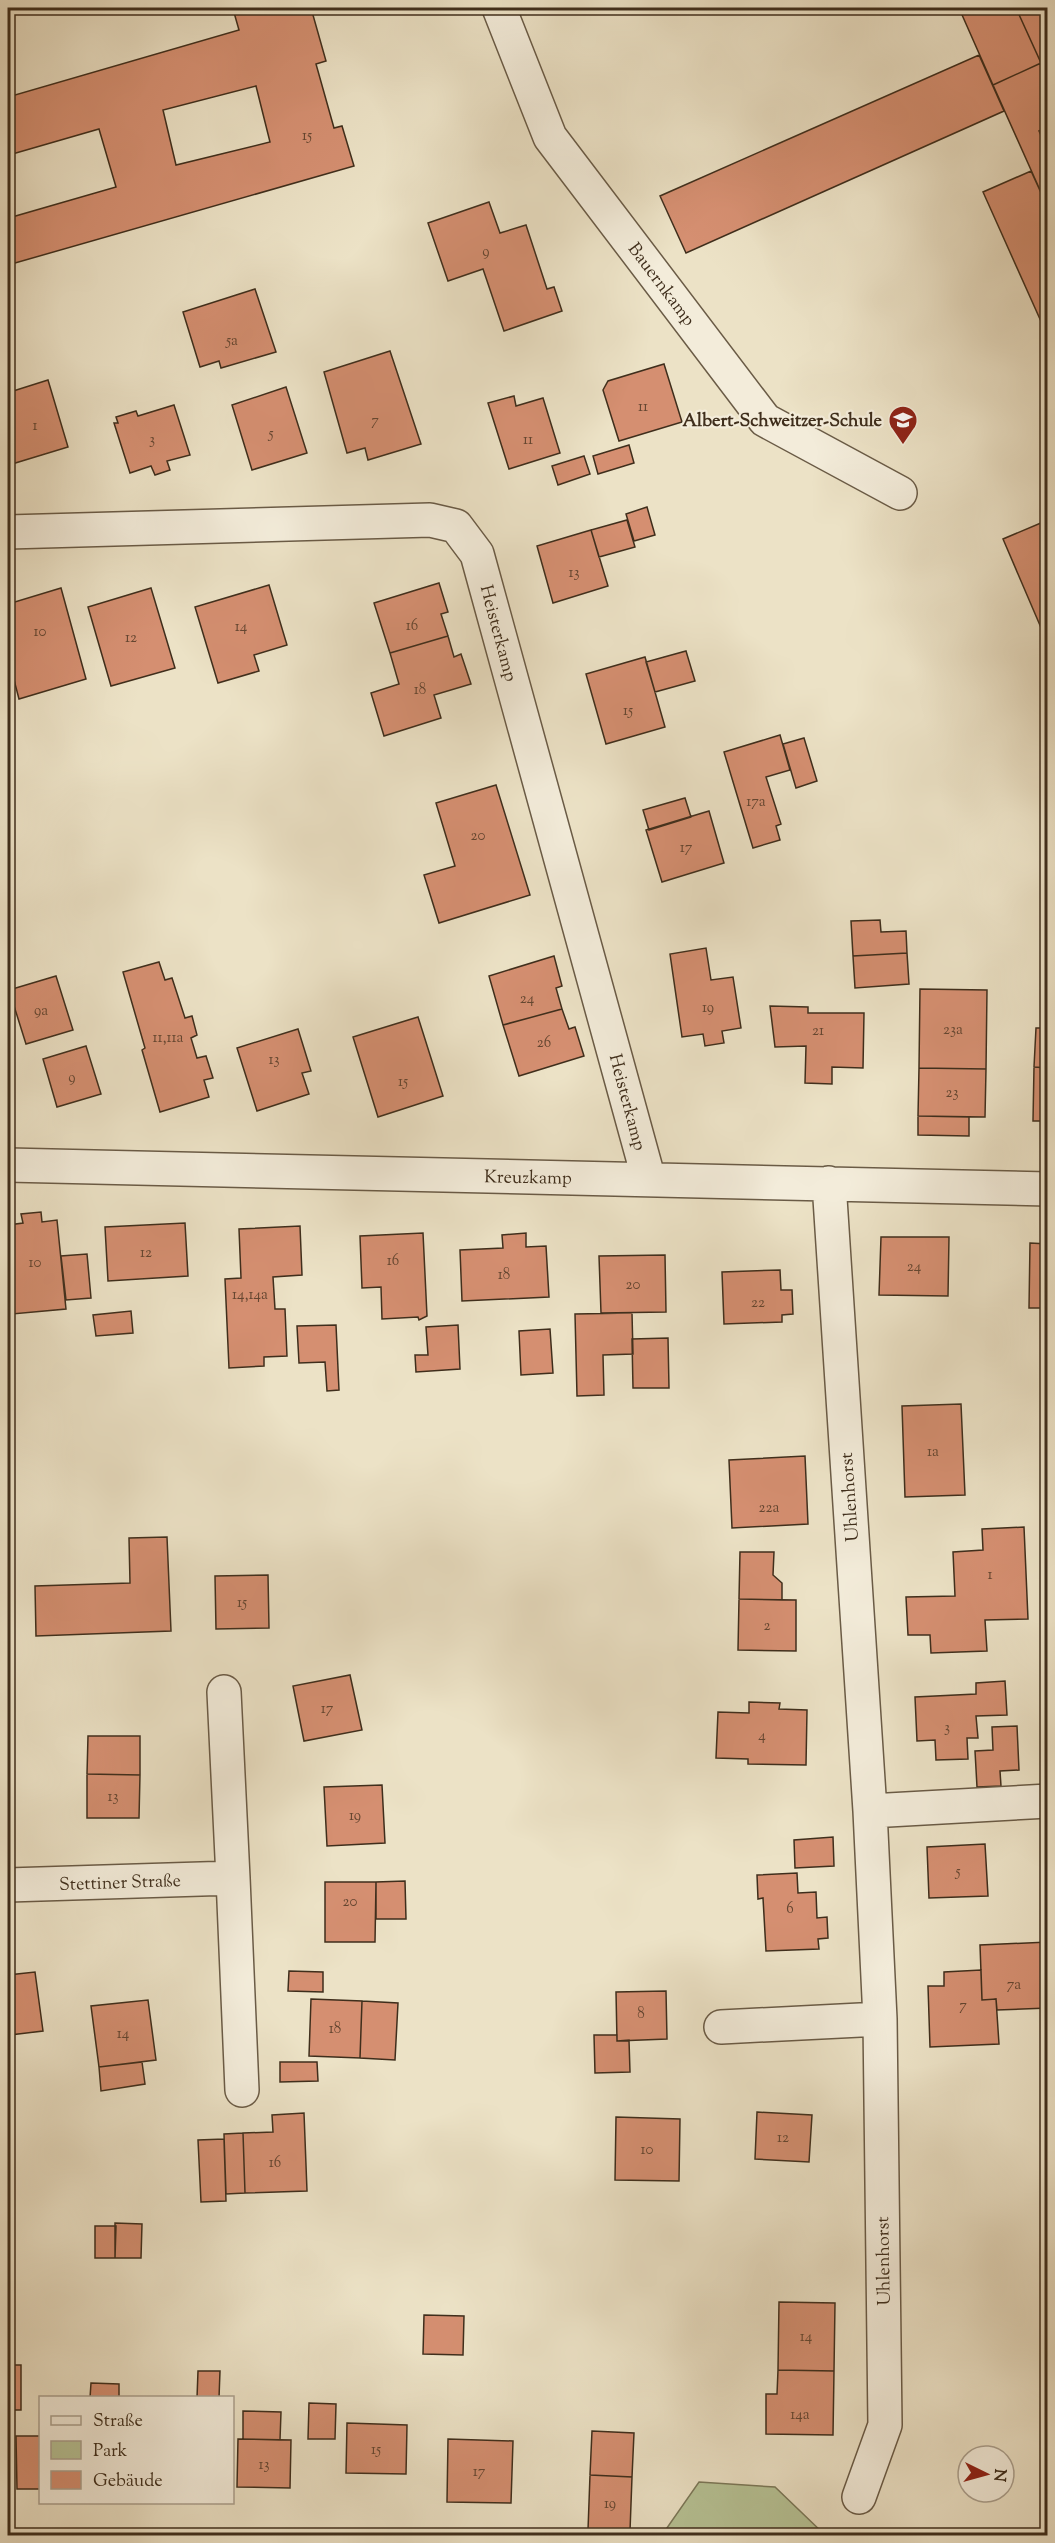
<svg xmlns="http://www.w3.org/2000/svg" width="1055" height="2543" font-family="'Sorts Mill Goudy',serif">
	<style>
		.green { fill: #b7c396; stroke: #7b7859; stroke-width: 1.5 }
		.building { fill: #d58f71; stroke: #3f2e1c; stroke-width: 1.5; fill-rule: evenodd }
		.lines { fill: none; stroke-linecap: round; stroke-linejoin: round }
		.minor-casing { stroke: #6a5b46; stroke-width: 36 }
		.minor { stroke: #f3ecda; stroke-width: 33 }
		.labels { text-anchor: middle; stroke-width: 4.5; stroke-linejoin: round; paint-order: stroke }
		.number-label { font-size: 15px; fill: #644631 }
		.street-label { font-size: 18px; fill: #3f2e1c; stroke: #f3ecda }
		.poi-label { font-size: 18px; font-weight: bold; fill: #3f2e1c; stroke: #f3ecda; text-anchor: end }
	</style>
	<rect width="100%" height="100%" fill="#ece2c6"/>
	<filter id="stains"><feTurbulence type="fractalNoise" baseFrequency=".00333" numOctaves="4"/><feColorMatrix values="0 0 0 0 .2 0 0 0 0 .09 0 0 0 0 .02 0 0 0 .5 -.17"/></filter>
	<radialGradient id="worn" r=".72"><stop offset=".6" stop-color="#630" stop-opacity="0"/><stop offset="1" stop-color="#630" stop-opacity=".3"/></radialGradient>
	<path class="green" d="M699,2482l76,5 50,48h-163z"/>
	<path class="building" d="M237,8h74l15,53 -10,3 18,64 8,-2 12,40 -346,99v-64l4,16 104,-30 -17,-58 -90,26 -1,-58 231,-67 -6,-21zM256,86l14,56 -94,23 -13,-55z
		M959,8h57l25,55 -48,22z
		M1016,8h32v70l-7,-15z
		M979,55l25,56 -318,142 -26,-57z
		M1041,63l7,15v49l-9,4 9,20v57l-55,-123z
		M1031,171l17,37v129l-65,-145z
		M489,202l11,31 26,-8 21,64 7,-2 8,24 -58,20 -21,-62 -35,12 -20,-58z
		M255,289l21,63 -55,16 -2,-7 -19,6 -17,-55z
		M390,351l31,93 -53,16 -3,-12 -18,5 -23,-81z
		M664,364l18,58 -63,19 -16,-51 5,-9z
		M48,380l20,67 -56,17 -4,-12v-48l5,-2 -3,-10z
		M286,387l21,66 -55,17 -20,-65z
		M514,396l2,10 27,-8 17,55 -51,16 -21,-66z
		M174,405l16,50 -23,6 3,9 -15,5 -4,-9 -21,7 -16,-50h4l-2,-6 20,-6 2,5z
		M629,445l5,18 -36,11 -5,-18z
		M584,456l6,18 -32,11 -6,-19z
		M647,507l8,28 -21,6 -8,-27z
		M627,520l8,27 -36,10 -8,-27z
		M1048,520v124l-45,-105z
		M591,530l17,56 -55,17 -16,-57z
		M439,583l9,29 -7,2 7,22 -58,17 -16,-50z
		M269,585l18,60 -33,10 5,16 -41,12 -23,-76z
		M61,588l25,91 -67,20 -11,-42v-53z
		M151,588l24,80 -64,18 -23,-79z
		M448,636l6,21 7,-3 10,30 -37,11 7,23 -57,18 -13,-43 28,-9 -9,-31z
		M686,651l9,30 -40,11 -9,-30z
		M645,657l20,70 -59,17 -20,-70z
		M780,735l10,35 -24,7 15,47 -5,2 4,14 -27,8 -29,-96z
		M804,738l13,43 -21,7 -13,-44z
		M496,785l34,110 -91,28 -15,-48 31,-9 -19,-63z
		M685,798l6,19 -42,13 -6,-20z
		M709,811l15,52 -62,19 -16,-52z
		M880,920l1,12 25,-1 1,22 -54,3 -2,-35z
		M706,948l5,32 22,-3 8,51 -19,3 2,12 -19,3 -2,-12 -21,3 -12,-83z
		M907,953l2,31 -54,4 -2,-32z
		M554,956l8,30 -6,2 6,21 -59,16 -14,-49z
		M159,962l6,18 7,-2 13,40 7,-2 5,19 -6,3 6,20 9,-2 7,22 -9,2 5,17 -49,15 -18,-62 3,-2 -22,-76z
		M56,976l17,54 -47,14 -17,-54z
		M920,989l67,1 -1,79 -67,-1z
		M770,1006l38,1v6h56l-1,55 -31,-1v17l-27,-1 1,-37 -31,1z
		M562,1009l7,20 6,-2 9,29 -65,20 -16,-51z
		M418,1017l25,79 -65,21 -25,-80z
		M1036,1028h12v40l-14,-1z
		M298,1029l13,42 -9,2 7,21 -52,17 -20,-63z
		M86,1046l15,48 -44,13 -14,-48z
		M1034,1067l14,1v53h-15z
		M919,1068l67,1 -1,48 -67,-1z
		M918,1116l51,1v19l-51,-1z
		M41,1212l1,10 15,-2 9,89 -54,5 -4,-46v-43l15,-2 -2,-9z
		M185,1223l3,53 -80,5 -3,-54z
		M300,1226l2,49 -29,2 2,32h10l2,47 -23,1v9l-35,2 -4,-89 16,-1 -2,-49z
		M423,1233l4,83 -8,4 -1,-3 -36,2 -1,-32 -19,1 -2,-52z
		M526,1233v14l20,-1 3,51 -87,4 -2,-51 43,-2 -1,-13z
		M881,1237h68l-1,59 -69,-1z
		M1030,1243l18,1v64h-19z
		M87,1254l4,44 -25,2 -5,-44z
		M665,1255l1,57 -65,1 -2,-57z
		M780,1270l1,20h11l1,24 -11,1v7l-58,2 -2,-52z
		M10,1308l4,38 -6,1v-38z
		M131,1311l2,22 -37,3 -3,-21z
		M632,1313l1,41 -30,1 1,40 -27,1 -2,-82z
		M336,1325l3,65 -12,1 -2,-29 -26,1 -2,-37z
		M458,1325l2,44 -44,3 -1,-17h13l-2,-28z
		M550,1329l3,44 -32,2 -2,-44z
		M668,1338l1,50h-36l-1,-49z
		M961,1404l4,91 -60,2 -3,-91z
		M805,1456l3,68 -76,4 -3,-68z
		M1024,1527l4,92 -43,1 2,31 -56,2 -1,-18h-22l-2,-38 49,-1 -2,-44 30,-2 -1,-21z
		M167,1537l4,94 -135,5 -1,-50 95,-3 -1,-45z
		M740,1552h34l-1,23 9,8v17l-43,-1z
		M268,1575l1,53 -53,1 -1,-53z
		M739,1599l57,1v51l-58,-1z
		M350,1675l12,55 -58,11 -11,-55z
		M1005,1681l2,34 -31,1 2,22h-11l1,21 -32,1 -1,-20 -18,1 -2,-44 61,-3v-11z
		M749,1702l31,1 -1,6 28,1 -1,55 -58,-1v-5l-32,-1 2,-46 31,1z
		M1017,1726l2,44 -19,1 1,15 -24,1 -2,-36 18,-1 -1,-23z
		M88,1736h52v39l-53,-1z
		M87,1774l53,1 -1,43h-52z
		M382,1785l3,58 -58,3 -3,-59z
		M833,1837l1,29 -39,2 -1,-28z
		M985,1844l3,52 -59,2 -2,-51z
		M797,1873l1,20 18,-1 1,26 10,-1 1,21 -10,1 1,10 -53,2 -3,-53 -5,1 -1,-24z
		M405,1881l1,38h-30v-37z
		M325,1882h51l-1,60h-50z
		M1048,1942v66l-51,2 -1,-11 -14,1 -2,-55z
		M981,1970l1,30 14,-1 3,45 -69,3 -2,-61h16v-14z
		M289,1971l34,1v20l-35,-1z
		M35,1972l8,59 -33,4 3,18 -5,1v-79z
		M666,1991l1,48 -50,2 -1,-49z
		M311,1999l51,2 -2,57 -51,-2z
		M148,2000l8,60 -57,7 -8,-61z
		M362,2001l36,2 -3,57 -35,-2z
		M594,2035h23v6l12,-1 1,32 -35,1z
		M142,2062l3,22 -44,7 -2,-24z
		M280,2062h37l1,19 -38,1z
		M757,2112l55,3 -3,47 -54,-3z
		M304,2113l3,78 -62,2 -2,-60 30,-1 -1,-17z
		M616,2117l64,2 -1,62 -64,-1z
		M243,2133l2,60 -19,1 -2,-60z
		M224,2139l2,62 -25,1 -3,-62z
		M115,2223l27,1 -1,34h-26z
		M95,2226h21l-1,32h-20z
		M779,2302l56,1 -1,68 -56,-1z
		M424,2315l40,1 -1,39 -40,-1z
		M8,2365h13v45h-13z
		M778,2370l56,1 -1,64 -67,-1v-40h11z
		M198,2371h22l-1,27h-22z
		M91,2383l28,1v14h-29z
		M309,2403l27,1 -1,35h-27z
		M243,2411l38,1 -1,28 -37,-1z
		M347,2423l60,2 -1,49 -60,-1z
		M592,2431l42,2 -2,44 -42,-2z
		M16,2436h24v53h-23z
		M238,2439l53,1 -1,48 -53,-1z
		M448,2439l65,2 -2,62 -64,-1z
		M590,2475l42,2 -2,54 -42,-1z"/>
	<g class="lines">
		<g class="minor-casing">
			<path id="minor" d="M499,8l51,129 215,283 135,73
				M8,532l422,-12 26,6 21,28 172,626
				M8,1165l1040,24
				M829,1183l41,628 10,208 5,406 -26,72
				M224,1692l9,186
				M870,1811l178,-10
				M8,1885l225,-7 9,212
				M721,2027l159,-8"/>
		</g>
		<use href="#minor" class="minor"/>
	</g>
	<defs>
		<g id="school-pin" transform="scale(1.5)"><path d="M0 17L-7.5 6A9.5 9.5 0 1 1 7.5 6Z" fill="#8f2418" stroke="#f3ecda"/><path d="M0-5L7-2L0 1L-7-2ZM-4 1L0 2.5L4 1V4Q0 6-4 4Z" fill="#fff"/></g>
	</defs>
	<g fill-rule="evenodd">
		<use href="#school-pin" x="903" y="420"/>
	</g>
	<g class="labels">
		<g class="number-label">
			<text x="307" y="140">15</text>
			<text x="486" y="256">9</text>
			<text x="232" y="345">5a</text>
			<text x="643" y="411">11</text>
			<text x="375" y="425">7</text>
			<text x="35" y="430">1</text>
			<text x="271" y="438">5</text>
			<text x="152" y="444">3</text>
			<text x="528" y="444">11</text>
			<text x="574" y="577">13</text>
			<text x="412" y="630">16</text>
			<text x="241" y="631">14</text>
			<text x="40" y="636">10</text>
			<text x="131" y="642">12</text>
			<text x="420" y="694">18</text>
			<text x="628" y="715">15</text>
			<text x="756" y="806">17a</text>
			<text x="478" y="840">20</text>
			<text x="686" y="852">17</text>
			<text x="527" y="1003">24</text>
			<text x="708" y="1012">19</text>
			<text x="41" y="1015">9a</text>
			<text x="953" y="1034">23a</text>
			<text x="818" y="1035">21</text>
			<text x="168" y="1042">11,11a</text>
			<text x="544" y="1047">26</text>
			<text x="274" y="1064">13</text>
			<text x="72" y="1082">9</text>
			<text x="403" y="1086">15</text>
			<text x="952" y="1097">23</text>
			<text x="146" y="1257">12</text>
			<text x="393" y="1265">16</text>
			<text x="35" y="1267">10</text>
			<text x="914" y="1271">24</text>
			<text x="504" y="1279">18</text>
			<text x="633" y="1289">20</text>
			<text x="250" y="1299">14,14a</text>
			<text x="758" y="1307">22</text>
			<text x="933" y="1456">1a</text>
			<text x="769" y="1512">22a</text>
			<text x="990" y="1579">1</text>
			<text x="242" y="1607">15</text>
			<text x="767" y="1630">2</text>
			<text x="327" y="1713">17</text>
			<text x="947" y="1732">3</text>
			<text x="762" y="1740">4</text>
			<text x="113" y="1801">13</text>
			<text x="355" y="1820">19</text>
			<text x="958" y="1876">5</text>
			<text x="350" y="1906">20</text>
			<text x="790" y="1913">6</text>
			<text x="1014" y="1989">7a</text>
			<text x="963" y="2010">7</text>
			<text x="641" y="2018">8</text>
			<text x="335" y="2033">18</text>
			<text x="123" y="2038">14</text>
			<text x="783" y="2142">12</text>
			<text x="647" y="2154">10</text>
			<text x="275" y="2167">16</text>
			<text x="806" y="2341">14</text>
			<text x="800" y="2419">14a</text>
			<text x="376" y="2454">15</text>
			<text x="264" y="2469">13</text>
			<text x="479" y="2476">17</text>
			<text x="610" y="2508">19</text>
		</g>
		<g class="street-label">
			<text transform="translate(662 284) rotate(53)" y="6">Bauernkamp</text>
			<text transform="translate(499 633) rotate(75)" y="6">Heisterkamp</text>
			<text transform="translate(628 1102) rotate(75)" y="6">Heisterkamp</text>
			<text transform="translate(528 1177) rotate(1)" y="6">Kreuzkamp</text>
			<text transform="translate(849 1497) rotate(-94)" y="6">Uhlenhorst</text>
			<text transform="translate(120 1882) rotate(-2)" y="6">Stettiner Straße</text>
			<text transform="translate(883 2261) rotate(-91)" y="6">Uhlenhorst</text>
		</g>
		<g class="poi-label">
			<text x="882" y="426">Albert-Schweitzer-Schule</text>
		</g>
	</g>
	<rect width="1055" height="2543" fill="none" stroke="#ece2c6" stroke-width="30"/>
	<rect x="9" y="9" width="1037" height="2525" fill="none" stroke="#3f2e1c" stroke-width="3"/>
	<rect x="15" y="15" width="1025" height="2513" fill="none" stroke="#3f2e1c" stroke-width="1.5"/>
	<rect x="39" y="2396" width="195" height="108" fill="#f3ecda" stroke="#aba08e" stroke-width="1.5"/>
	<rect x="51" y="2416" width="30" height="9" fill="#f3ecda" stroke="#aba08e" stroke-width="1.5"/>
	<text x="93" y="2426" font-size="18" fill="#3f2e1c">Straße</text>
	<rect x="51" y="2441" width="30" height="18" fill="#b7c396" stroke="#aba08e" stroke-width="1.5"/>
	<text x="93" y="2456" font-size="18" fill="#3f2e1c">Park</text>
	<rect x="51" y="2471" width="30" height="18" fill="#d58f71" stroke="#aba08e" stroke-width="1.5"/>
	<text x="93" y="2486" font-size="18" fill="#3f2e1c">Gebäude</text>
	<g transform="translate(986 2474) rotate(95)"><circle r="28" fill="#f3ecda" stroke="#aba08e" stroke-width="1.5"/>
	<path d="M0-4.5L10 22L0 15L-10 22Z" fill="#8f2418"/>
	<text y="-9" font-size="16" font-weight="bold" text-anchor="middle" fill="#3f2e1c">N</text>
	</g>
	<rect width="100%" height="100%" filter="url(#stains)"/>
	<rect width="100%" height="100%" fill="url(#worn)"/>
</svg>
